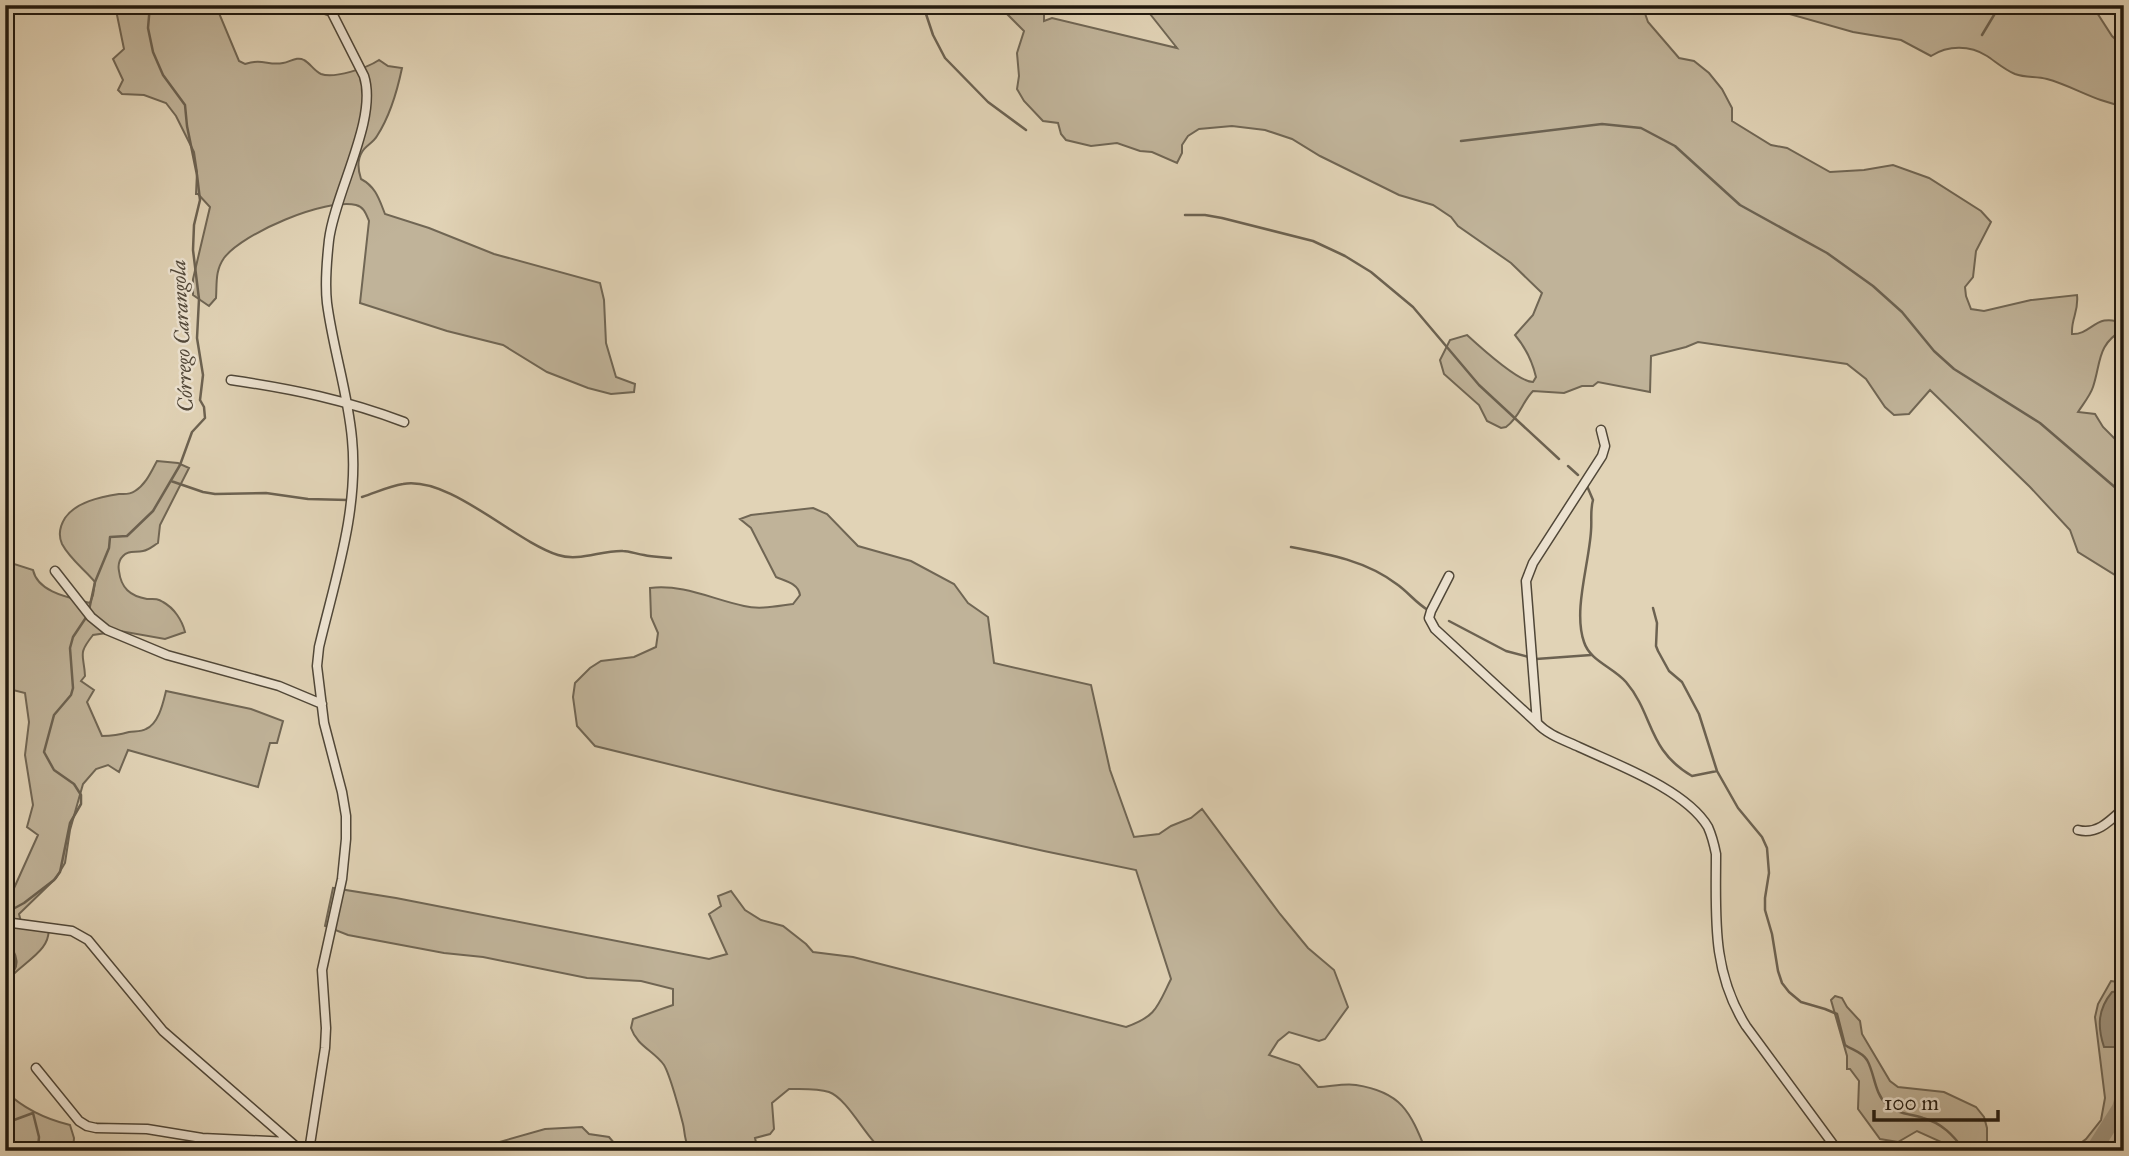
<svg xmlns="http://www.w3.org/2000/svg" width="2129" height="1156" font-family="'IM FELL Great Primer',serif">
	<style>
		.green { fill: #c0b399; stroke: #706654; stroke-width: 2 }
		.water { fill: #9f937d; stroke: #6c6251; stroke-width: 2 }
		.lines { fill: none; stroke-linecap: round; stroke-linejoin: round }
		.stream { stroke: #6c6251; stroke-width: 2.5 }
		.river { stroke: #9f937d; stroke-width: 16 }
		.minor-casing { stroke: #504738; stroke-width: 11 }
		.minor { stroke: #ece2d0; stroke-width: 8 }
		.labels { text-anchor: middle; stroke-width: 5; stroke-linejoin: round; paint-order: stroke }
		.water-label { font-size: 21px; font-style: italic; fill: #53493a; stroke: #ece2d0 }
	</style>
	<rect width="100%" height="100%" fill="#e1d3b6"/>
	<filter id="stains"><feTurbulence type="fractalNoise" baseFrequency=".00286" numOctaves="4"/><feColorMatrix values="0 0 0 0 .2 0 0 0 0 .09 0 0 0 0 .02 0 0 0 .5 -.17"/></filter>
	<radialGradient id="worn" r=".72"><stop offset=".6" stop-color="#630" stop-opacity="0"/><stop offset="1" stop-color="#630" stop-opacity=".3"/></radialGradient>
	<path class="green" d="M120,5h91l8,8 20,48 6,3c18,-6 23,2 38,-1 7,-1 14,-7 21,-3 6,3 10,11 17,14 13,5 46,-6 58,-14l9,6 14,2c-5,24 -12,48 -25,68 -4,7 -12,10 -15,16 -5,8 -4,18 -1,27 15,8 18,20 24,35l44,14 65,26 106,29 4,17 2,43 10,34 19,7 -1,8 -23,2 -23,-6 -41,-16 -44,-27 -56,-14 -87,-28 9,-82c-3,-7 -5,-14 -13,-16 -31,-7 -113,28 -132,53 -9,13 -7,25 -8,40l-7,8 -16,-11v-16l17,-72 -12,-13h-2l1,-22 -3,-20 -18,-36 -10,-13 -22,-8 -22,-1 -4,-4 5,-10 -10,-21 11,-10 -7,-34z
		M985,5h59v16l8,-3 125,30 -34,-43h499l6,17 31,36 15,3 15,12 13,16 10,19v13l39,24 16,3 43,24 34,-2 29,-5 36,13 52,33 10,11 -15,29 -3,26 -8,10 1,9 5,13 13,2 47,-11 46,-5c2,17 -6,23 -5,39 20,1 24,-23 52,-10l-1,6c-26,14 -22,33 -30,57 -3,9 -10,17 -15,25l17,2 8,13 21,21v151l-6,-22 -40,-25 -8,-22 -40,-43 -100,-97 -21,24 -15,1 -9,-8 -19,-28 -19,-15 -149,-22 -12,5 -35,9 -1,36 -52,-10 -5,4h-11l-18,7 -31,-2c-11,11 -13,26 -27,36l-5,1 -14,-7 -8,-16 -35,-31 -4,-14 10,-20 17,-5c12,11 52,47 66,47l3,-5c-4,-17 -10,-29 -21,-42l18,-20 9,-22 -31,-30 -53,-37 -7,-9 -18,-12 -34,-10 -79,-39 -28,-17 -27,-9 -33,-4 -33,3 -11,7 -6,9v8l-5,10 -25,-11 -12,-1 -23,-8 -26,3 -25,-6 -5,-6 -3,-11 -15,-2 -19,-20 -7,-12 2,-13 -2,-23 7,-22 -21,-21z
		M1748,5h344l20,31 12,11v59c-28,-4 -51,-20 -77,-27 -11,-3 -21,-1 -32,-5 -10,-4 -19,-12 -28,-18 -17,-11 -39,-11 -56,0l-30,-16 -48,-8 -85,-24z
		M157,461l21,2 11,5 -29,57 -2,18c-5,3 -9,7 -15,8 -7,2 -15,-1 -20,5 -4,4 -5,10 -4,15 2,17 11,25 28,28 7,0 10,-1 16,3 11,6 19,18 22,30l-20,7 -45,-8 -27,4c-16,20 -9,19 -8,41l-4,5 13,9 -7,12 15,34c11,0 17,-1 27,-4 5,-1 12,0 17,-3 13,-6 17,-26 20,-38l85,18 32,12 -6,22h-7l-12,44 -130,-37 -9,22 -11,-7 -12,4 -13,15 -13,46 -5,33 -9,15 -37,36 2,8 27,4c6,26 -32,39 -43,58v-86l5,-1 28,-62 -11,-8 6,-22 -8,-50 4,-33 -4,-29 -20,-5v-127l28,9c5,23 38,28 57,33l3,-8 2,-13c-11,-13 -25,-23 -33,-38 -4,-9 -2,-18 3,-26 11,-16 35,-21 54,-24 6,0 10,1 16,-3 11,-7 16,-19 22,-30z
		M813,508l14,6 31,32 53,15 43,23 14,19 20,14 6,46 97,22 19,85 24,67 25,-3 12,-8 20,-8 11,-9 78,105 28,34 26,22 14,37 -23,32 -6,2 -30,-9 -11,9 -9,14 30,10 19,22c11,0 26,-4 38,-2 45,7 54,26 70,66h-346v-4l-15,4h-14l-20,-6 -55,6h-93c-17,-13 -35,-52 -54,-59 -12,-4 -28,-3 -40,-3l-17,14 2,26 -4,5 -15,4 3,13 -56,-2 -14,-3c-4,-8 -3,-14 -5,-22 -3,-12 -13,-49 -19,-59 -10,-14 -27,-19 -33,-37l2,-9 40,-14v-16l-32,-8 -54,-3 -104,-21 -39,-4 -96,-18 -23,-9 8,-38 63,10 313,61 18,-5 -18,-40 12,-8 -3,-10 13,-5 14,19 16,10 22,6 23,18 7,8 40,5 273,70c31,-11 31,-20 45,-48l-35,-109 -92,-19 -270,-61 -179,-44 -18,-20 -4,-29 2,-14 15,-15 11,-7 33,-4 22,-10 2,-14 -7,-16 -1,-29c33,-4 62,11 94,18 16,4 33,0 49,-2l7,-9c-2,-12 -15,-14 -24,-18l-25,-49 -11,-9 11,-4z
		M2111,981l13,2v144l-16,24h-38l16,-12 15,-19 4,-22 -10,-81 3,-13z
		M1835,996l7,2 5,9 13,14 2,13 28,47 8,6 46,5 32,15 8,10 3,11v16l2,7h-34l-7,-6 -31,-14 -19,11 -18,-3 -22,-30 1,-28 -9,-12h-3v-13l-16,-56z
		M5,1091c19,18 40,28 65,34l4,13 -1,13h-68z
		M582,1127l7,7 20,3 12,14h-140l1,-4 63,-18z"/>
	<path class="water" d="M2124,943v44l-8,-6c-3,-18 5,-21 8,-38z
		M2120,991l4,5 -3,36 -6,15h-11c-7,-21 -6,-38 8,-55z"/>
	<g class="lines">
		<path class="stream" d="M923,5l10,30 12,23 43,44 38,28
			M1982,35l18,-30
			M1461,141l141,-17 39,4 34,18 65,59 87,48 46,33 29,26 32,39 20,18 86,54 84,72
			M1185,215h20l17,3 91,23 32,15 26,16 42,35 66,78 80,74
			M1568,466l10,9
			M171,481l32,11 12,2 51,-1 42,6 40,1
			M1587,486l6,14c-3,10 -1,20 -2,31 -2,33 -18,80 -7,111 6,19 29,25 42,40 28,33 21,68 66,94l25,-5
			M362,497c13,-4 27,-11 41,-13 47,-8 111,57 155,71 21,7 44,-5 65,-4 6,0 14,3 21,4 9,2 18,2 27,3
			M1291,547c38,7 76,14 107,38 11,8 18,18 30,25
			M1653,608l4,15 -1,23 2,5 11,20 13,11 17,32 18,57 21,37 24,29 5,11 2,25 -4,25v12l7,24 6,37 4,12 7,9 12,10 24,7 12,5 8,31c7,5 17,7 22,15 8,14 7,33 20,45 10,9 24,9 36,13 19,5 30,17 42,33
			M89,610l6,-28 14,-34 1,-11 17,-1 26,-25 27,-46 12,-33 13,-14 -1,-11 -4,-7 3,-25 -6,-37 2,-39 -6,-49 1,-25 6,-25 -3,-25 -10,-49 -2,-21 -22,-30 -10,-23 -5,-24 2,-23
			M1449,621l57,30 23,6
			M1536,659l55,-4
			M5,910l8,-1 11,-6 30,-23 6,-8 10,-49 11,-19v-9l-7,-11 -20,-14 -10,-18 10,-37 17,-20 2,-7 -3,-40 3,-11 14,-21
			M5,942c13,11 17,27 0,36
			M5,1117l9,3 19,-7 6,24 -1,11 -3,3"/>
		<path class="river" d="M2093,1151l27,-43 4,-15"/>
		<g class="minor-casing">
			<path id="minor" d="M309,5l21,6
				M231,380c62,9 115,20 173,42
				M1601,430l4,16 -3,10 -69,107 -7,18 11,142c11,12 27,17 42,24 39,18 107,43 129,80 4,9 6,17 8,27 0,61 -5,117 30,172l92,125
				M55,571l36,46 16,13 60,25 112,31 43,18
				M1449,576l-18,35 -2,7 6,11 102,94
				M2078,830c19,5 32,-9 46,-22
				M5,922l67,9 16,9 75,91 138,120
				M36,1068l43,53 8,5 9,2 51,1 55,9 88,4
				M309,1151l16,-103 1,-20 -4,-58 20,-91 4,-40v-23l-4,-24 -18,-69 -7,-57 2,-19c16,-68 40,-137 33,-208 -4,-46 -19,-90 -25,-136 -2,-17 0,-45 2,-63 6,-48 49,-121 35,-164l-36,-71"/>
		</g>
		<use href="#minor" class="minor"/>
	</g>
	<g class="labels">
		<g class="water-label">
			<text transform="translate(182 336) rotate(-93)" y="7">Córrego Carangola</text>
		</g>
	</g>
	<rect width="2129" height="1156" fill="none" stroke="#e1d3b6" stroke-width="28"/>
	<rect x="7" y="7" width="2115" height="1142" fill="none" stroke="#20180e" stroke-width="3.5"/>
	<rect x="14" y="14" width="2101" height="1128" fill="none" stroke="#20180e" stroke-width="2"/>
	<path d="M1874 1110v10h124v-10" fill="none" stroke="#20180e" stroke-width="3.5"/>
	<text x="1884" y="1110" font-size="21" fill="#20180e" stroke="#ece2d0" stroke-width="5" paint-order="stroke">100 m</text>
	<rect width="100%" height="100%" filter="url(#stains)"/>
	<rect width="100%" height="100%" fill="url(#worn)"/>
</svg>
